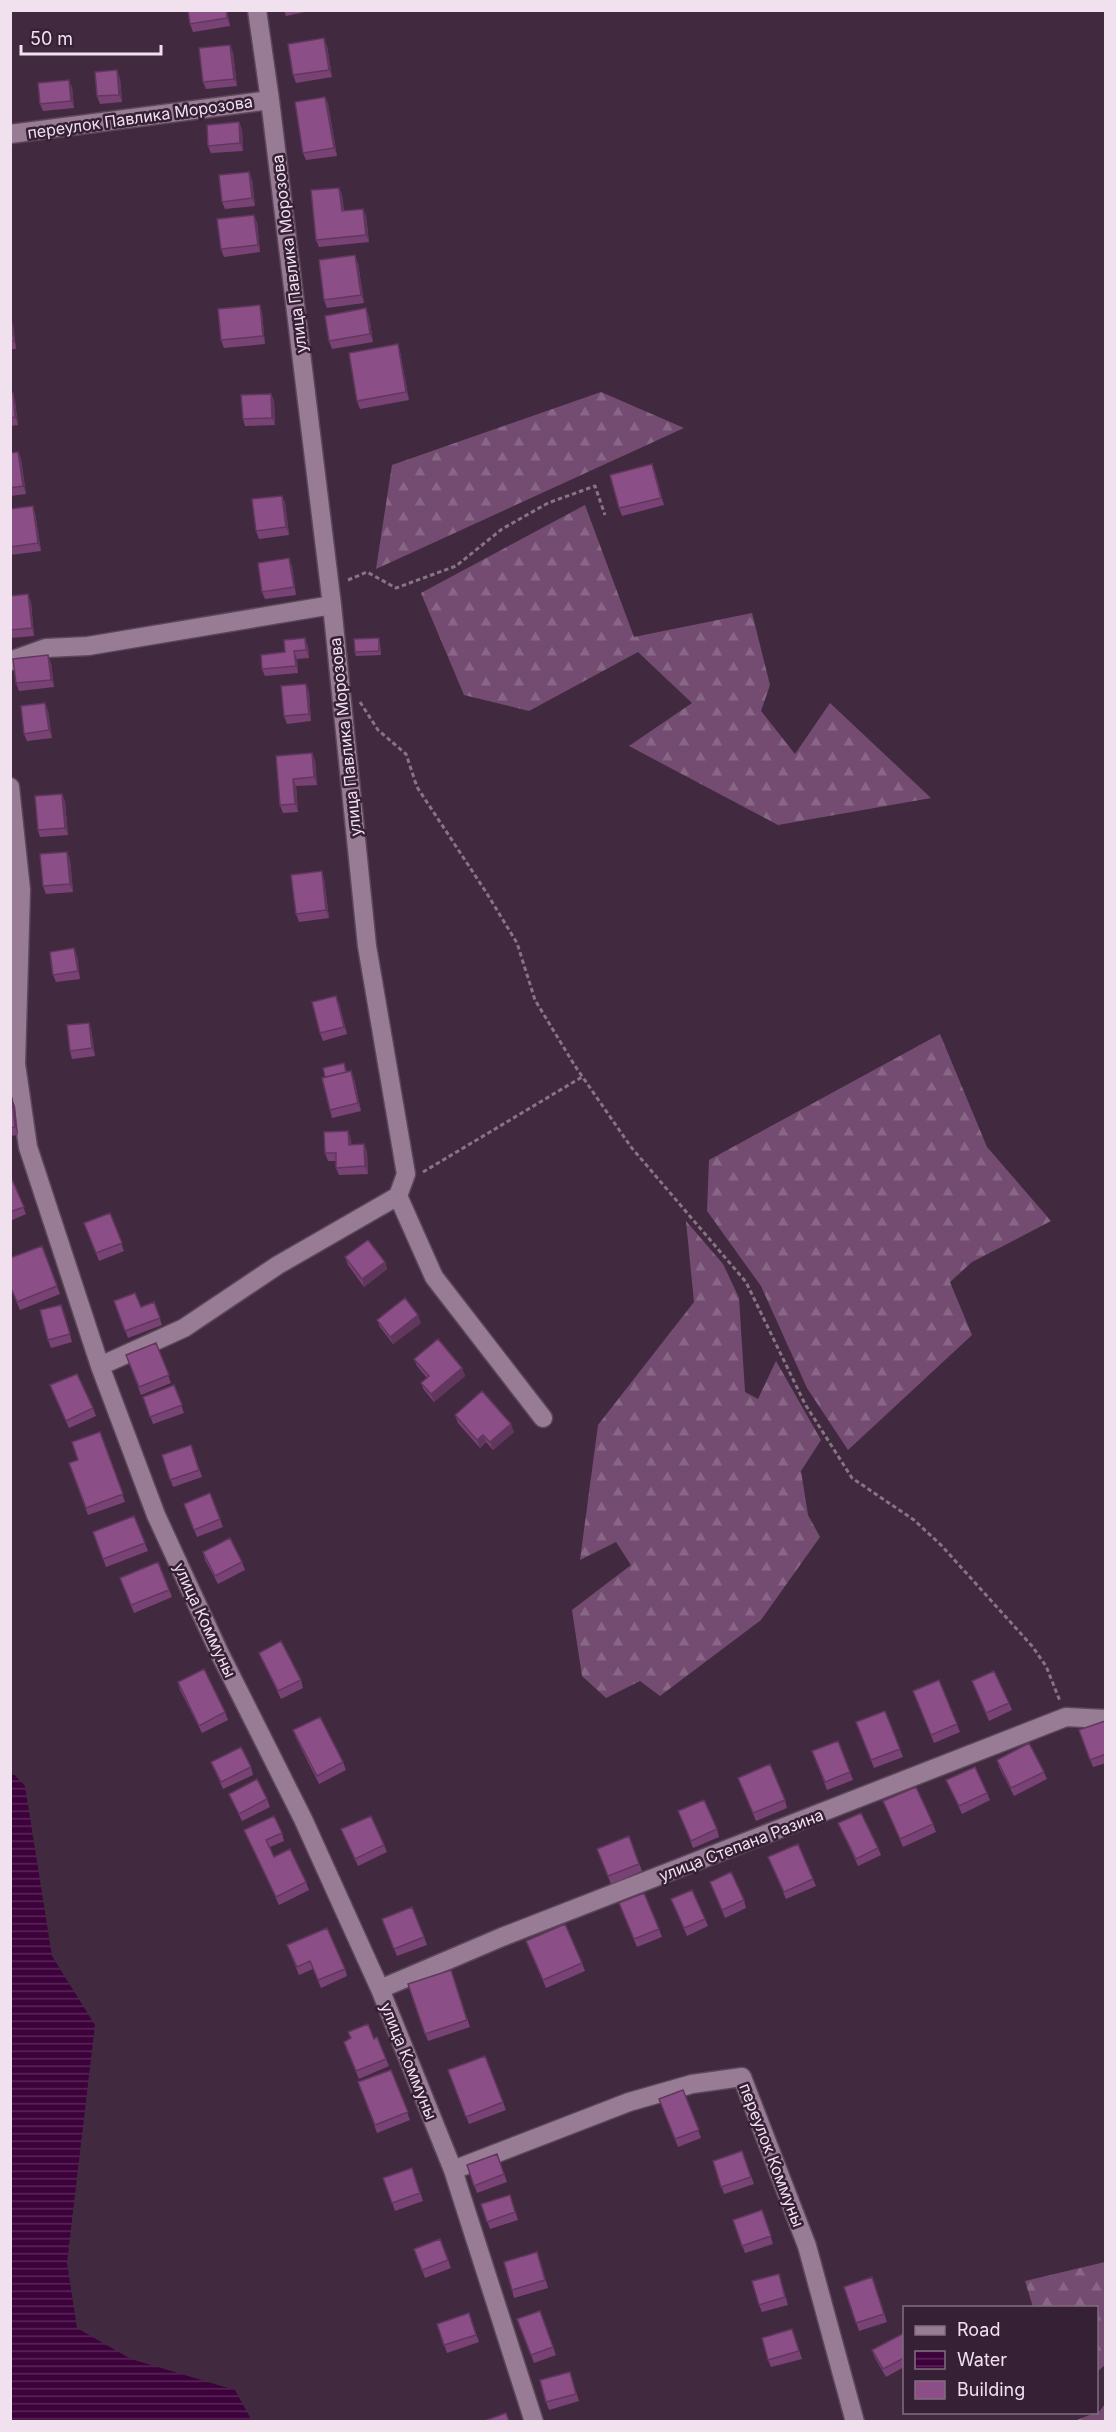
<svg xmlns="http://www.w3.org/2000/svg" width="1116" height="2432" font-family="Inter,sans-serif">
	<style>
		.forest { fill: url(#forest-firs) }
		.water { fill: url(#water-rules) }
		.lines { fill: none; stroke-linecap: round; stroke-linejoin: round }
		.street-casing { stroke: #5c475a; stroke-width: 21 }
		.path { stroke: #887486; stroke-width: 3; stroke-dasharray: 4.5 3; stroke-linecap: butt }
		.street { stroke: #987c95; stroke-width: 18 }
		.wall { fill: #784374 }
		.shaded-wall { fill: #61375e }
		.building { fill: #8b4e87; stroke: #61375e; stroke-width: 1.5 }
		.labels { text-anchor: middle; stroke-width: 5; stroke-linejoin: round; paint-order: stroke }
		.street-label { font-size: 16px; fill: #f1e1ef; stroke: #362035 }
	</style>
	<defs>
		<pattern id="forest-firs" width="22" height="20" patternUnits="userSpaceOnUse" patternTransform="scale(1.5)"><rect width="22" height="20" fill="#744c71"/><path d="M5 1l3.5 6h-7zM16 11l3.5 6h-7z" fill="#886686"/></pattern>
		<pattern id="water-rules" width="6" height="5" patternUnits="userSpaceOnUse" patternTransform="scale(1.5)"><rect width="6" height="5" fill="#3d023c"/><path d="M0 2.5h6" fill="none" stroke="#5a2758"/></pattern>
	</defs>
	<rect width="100%" height="100%" fill="#412a3f"/>
	<path class="forest" d="M601,392l83,36 -308,141 16,-104z
		M585,505l49,132 118,-24 18,72 -9,26 34,43 35,-51 101,95 -153,27 -149,-79 63,-43 -54,-51 -109,59 -65,-16 -43,-102z
		M940,1034l47,113 64,74 -79,41 -22,20 22,53 -124,115 -41,-62 -46,-102 -54,-75 2,-51z
		M686,1221l37,43 16,34 6,94 13,7 18,-38 45,79 -20,31 7,44 12,22 -59,83 -101,76 -20,-15 -34,17 -24,-22 -10,-66 59,-45 -15,-23 -36,18 18,-135 96,-123z
		M1105,2262v103l-8,7 -1,-64 -63,-1 -8,-26z
		M1105,2404v17h-31l26,-10z"/>
	<path class="water" d="M11,1771l14,15 27,170 43,69 -28,238 10,65 54,31 104,31 17,31h-241z"/>
	<g class="lines">
		<g class="street-casing">
			<path id="street" d="M257,10l13,90 62,505 35,341 39,228 -8,22 36,81 109,141
				M10,134l260,-34
				M10,661l36,-13 42,-2 244,-41
				M10,787l11,103 -5,174 12,83 72,219 56,149 63,137 84,167 77,170 73,181 81,252
				M100,1366l84,-38 94,-63 120,-69
				M380,1989l122,-52 564,-220 40,2
				M453,2170l176,-68 63,-18 50,-7 65,169 48,176"/>
		</g>
		<path class="path" d="M348,580l19,-8 29,16 60,-22 46,-37 46,-26 47,-17 10,29
			M360,702l18,28 28,24 11,33 69,105 31,51 18,57 40,66 56,81 115,135 59,122 47,74 62,42 27,25 91,101 14,20 14,35
			M423,1172l159,-95"/>
		<use href="#street" class="street"/>
	</g>
	<path class="wall" d="M227,10l3,16 -37,6 -3,-8z
		M284,10h30l-28,6z
		M327,46l5,31 -36,6 -3,-8z
		M233,52l4,34 -31,3 -3,-7z
		M120,78l2,24 -22,2 -3,-8z
		M72,87l2,21 -31,3 -3,-7z
		M325,97l3,7 9,52 -31,4 -3,-7z
		M239,122l3,8 1,21 -32,2 -3,-7z
		M252,179l3,27 -30,3 -3,-7z
		M339,188l3,7 2,16 19,-2 3,7 3,26 -50,5 -3,-7z
		M257,222l3,30 -36,5 -3,-8z
		M358,263l6,40 -37,5 -3,-8z
		M262,313l3,31 -41,4 -3,-8z
		M369,316l4,26 -41,7 -3,-8z
		M10,318l3,7 3,24h-6z
		M398,344l2,8 9,48 -49,9 -3,-8z
		M10,394l5,7 3,24 -8,1z
		M271,394l3,7 1,24 -30,1 -2,-7z
		M18,452l3,7 5,35 -16,2v-43z
		M655,472l9,33 -42,11 -3,-8z
		M282,496l3,7 4,32 -30,4 -3,-8z
		M10,509l25,4 6,38 -31,4z
		M292,566l4,29 -31,4 -3,-7z
		M10,596l21,6 3,34 -24,2z
		M380,642l1,13 -25,1 -1,-4z
		M308,646l1,12 -12,1 1,14 -33,3 -3,-7 23,-17z
		M51,663l3,24 -35,4 -3,-8z
		M306,684l3,8 2,29 -24,3 -3,-8z
		M45,703l3,8 4,27 -25,3 -3,-7z
		M312,753l3,8 2,24 -21,1 2,26 -15,1 -3,-8 -4,-49z
		M62,794l3,8 3,33 -28,2 -2,-7z
		M70,859l3,33 -27,2 -3,-8z
		M324,879l5,39 -30,4 -3,-8z
		M77,956l3,23 -24,3 -3,-7z
		M339,1003l8,31 -24,7 -3,-8z
		M89,1023l2,7 4,26 -23,3 -2,-8z
		M345,1066l2,6 7,7 7,32 -29,7 -2,-8 -5,-33z
		M10,1098l5,8 3,29 -8,1z
		M351,1139v6l13,-1 3,8 1,22 -29,1 -3,-7v-7h-8l-3,-8z
		M10,1175l16,39 -16,7z
		M110,1213l14,38 -25,10 -15,-38z
		M42,1246l18,48 -40,16 -10,-24z
		M345,1257l40,5 2,7 -23,18 -16,-22z
		M114,1301l27,6 13,-5 8,23 -34,13z
		M64,1312l8,30 -21,6 -3,-8z
		M377,1320l44,3 -28,21 -13,-17z
		M156,1343l15,40 -30,12 -15,-40z
		M414,1359l48,9 3,8 -31,26 -10,-12 -3,-7 6,-5 -10,-12z
		M50,1385l43,23 3,8 -27,12z
		M174,1385l10,28 -31,11 -10,-27z
		M455,1415l59,17 -21,18 -7,-8 -6,6 -22,-25z
		M100,1432l25,70 -37,13 -19,-52 9,-3z
		M191,1445l11,32 -29,10 -11,-32z
		M184,1504l36,15 3,8 -26,10z
		M134,1516l14,35 -42,16 -13,-35z
		M203,1552l39,10 3,8 -27,14 -13,-24z
		M158,1562l14,35 -38,16 -14,-35z
		M259,1653l42,27 2,8 -22,11 -19,-39z
		M939,1680l21,52 -26,11 -21,-52z
		M972,1681l37,22 3,7 -23,11z
		M178,1682l47,30 3,8 -26,13 -22,-43z
		M885,1711l18,46 -29,11 -18,-46z
		M1106,1724v39l-13,4 -14,-37z
		M293,1730l50,32 3,8 -27,14 -23,-46z
		M838,1741l15,39 -26,10 -15,-39z
		M997,1760l47,12 3,7 -33,17 -15,-29z
		M211,1762l40,5 2,8 -30,14z
		M738,1778l47,22 2,8 -31,13z
		M946,1780l41,13 3,7 -28,14z
		M229,1794l38,5 3,8 -28,14 -10,-20z
		M883,1801l50,23 3,8 -33,15z
		M681,1818l36,11 2,8 -26,11z
		M838,1823l40,25 3,7 -23,11z
		M341,1829l43,16 3,7 -29,14z
		M244,1830l38,3 2,8 -14,6 4,10 32,25 3,8 -30,15z
		M629,1836l13,35 -31,13 -14,-35z
		M768,1857l45,22 3,7 -30,13z
		M710,1882l34,18 2,8 -21,10z
		M671,1899l34,20 3,7 -21,10z
		M622,1911l37,18 3,8 -25,10z
		M382,1919l42,18 3,8 -30,11z
		M526,1941l56,22 3,8 -39,17z
		M290,1953l55,16 2,7 -26,12 -8,-19 -14,6z
		M451,1970l19,57 -42,14 -20,-57z
		M348,2032l26,7 3,-2 12,29 -30,13 -13,-30 5,-10z
		M391,2070l19,50 -33,13 -19,-51z
		M448,2070l55,32 3,8 -37,14z
		M683,2090l18,48 -23,9 -19,-48z
		M742,2151l12,33 -30,10 -11,-33z
		M497,2154l10,28 -30,11 -10,-28z
		M412,2168l11,33 -28,10 -3,-8z
		M510,2195l8,25 -28,9 -9,-25z
		M762,2210l11,34 -28,9 -12,-33z
		M414,2249l34,11 3,8 -26,10z
		M540,2260l8,28 -34,10 -2,-8z
		M779,2274l9,31 -26,7 -3,-7z
		M872,2277l15,45 -28,9 -15,-44z
		M540,2311l16,44 -22,8 -17,-44z
		M469,2313l10,29 -32,11 -10,-29z
		M792,2329l10,30 -31,8 -3,-7z
		M904,2333v34l-18,10 -11,-19 -3,-8z
		M572,2379l7,22 -30,9 -3,-8z"/>
	<path class="shaded-wall" d="M226,10h1l3,16 -3,-8z
		M324,38l3,8 5,31 -3,-7z
		M230,45l3,7 4,34 -3,-7z
		M117,70l3,8 2,24 -3,-7z
		M69,80l3,7 2,21 -3,-7z
		M325,97l3,7 9,52 -3,-8z
		M239,122l3,8 1,21 -3,-8z
		M249,172l3,7 3,27 -3,-8z
		M339,188l3,7 2,23 -2,-7z
		M363,209l3,7 3,26 -3,-7z
		M254,215l3,7 3,30 -2,-7z
		M355,255l3,8 6,40 -3,-8z
		M260,305l2,8 3,31 -2,-8z
		M366,308l3,8 4,26 -3,-8z
		M10,318l3,7 3,24 -2,-8z
		M398,344l2,8 9,48 -3,-8z
		M13,393l2,8 3,24 -3,-8z
		M271,394l3,7 1,24 -3,-7z
		M18,452l3,7 5,35 -3,-8z
		M652,464l3,8 9,33 -3,-7z
		M282,496l3,7 4,32 -3,-8z
		M33,506l2,7 6,38 -3,-8z
		M289,558l3,8 4,29 -2,-8z
		M28,594l3,8 3,34 -2,-8z
		M305,638l3,8 1,12 -3,-8z
		M294,651l3,8 1,14 -2,-7z
		M48,655l3,8 3,24 -3,-7z
		M306,684l3,8 2,29 -2,-7z
		M45,703l3,8 4,27 -3,-8z
		M312,753l3,8 2,24 -3,-8z
		M293,779l3,7 2,26 -3,-8z
		M62,794l3,8 3,33 -3,-7z
		M67,852l3,7 3,33 -3,-8z
		M322,871l2,8 5,39 -3,-8z
		M74,948l3,8 3,23 -2,-8z
		M336,996l3,7 8,31 -3,-7z
		M89,1023l2,7 4,26 -3,-8z
		M351,1071l3,8 7,32 -3,-8z
		M12,1098l3,8 3,29 -3,-8z
		M348,1131l3,8 1,13 -3,-7z
		M364,1144l3,8 1,22 -3,-8z
		M385,1262l2,7 -23,18 -2,-8z
		M418,1315l3,8 -28,21 -3,-7z
		M462,1368l3,8 -31,26 -3,-8z
		M511,1424l3,8 -21,18 -3,-8z
		M483,1435l3,7 -6,6 -3,-8z"/>
	<path class="building" d="M188,10h38l1,8 -37,6z
		M324,38l5,32 -36,5 -5,-31z
		M230,45l4,34 -31,3 -4,-34z
		M117,70l2,25 -22,1 -2,-24z
		M69,80l2,21 -31,3 -2,-21z
		M325,97l9,51 -31,5 -8,-51z
		M239,122l1,21 -32,3 -1,-21z
		M249,172l3,26 -30,4 -3,-27z
		M339,188l3,23 21,-2 3,26 -50,5 -5,-50z
		M254,215l4,30 -37,4 -4,-30z
		M355,255l6,40 -37,5 -5,-40z
		M260,305l3,31 -42,4 -3,-31z
		M366,308l4,26 -41,7 -4,-25z
		M10,318l4,23h-4z
		M398,344l8,48 -49,9 -8,-48z
		M13,393l2,24 -5,1v-24z
		M271,394l1,24 -29,1 -2,-24z
		M18,452l5,34 -13,2v-35z
		M652,464l9,34 -42,10 -9,-33z
		M282,496l4,31 -30,4 -4,-32z
		M33,506l5,37 -28,4v-38z
		M289,558l5,29 -32,5 -4,-29z
		M28,594l4,34 -22,2v-34z
		M305,638l1,12 -12,1 2,15 -34,3 -1,-14 24,-3 -1,-12z
		M379,638v13l-24,1 -1,-13z
		M48,655l3,25 -35,3 -3,-24z
		M306,684l3,30 -25,2 -3,-30z
		M45,703l4,27 -25,4 -3,-28z
		M312,753l2,24 -21,2 2,25 -15,1 -4,-49z
		M62,794l3,34 -27,2 -3,-34z
		M67,852l3,32 -27,2 -3,-32z
		M322,871l4,39 -30,4 -5,-39z
		M74,948l4,23 -25,4 -3,-23z
		M336,996l8,31 -24,6 -8,-31z
		M89,1023l3,25 -22,3 -3,-26z
		M344,1063l2,9 -21,5 -2,-9z
		M351,1071l7,32 -28,7 -8,-32z
		M10,1098h2l3,29 -5,1z
		M348,1131l1,14 15,-1 1,22 -29,2v-15h-11l-1,-21z
		M10,1175l14,32 -14,5z
		M110,1213l12,30 -26,10 -12,-30z
		M368,1240l17,22 -23,17 -17,-22z
		M42,1246l15,40 -40,16 -7,-16v-28z
		M135,1293l6,14 13,-5 6,16 -35,13 -11,-30z
		M405,1298l13,17 -28,22 -13,-17z
		M61,1305l9,29 -22,6 -8,-30z
		M438,1339l24,29 -31,26 -10,-11 8,-7 -15,-17z
		M156,1343l13,32 -30,12 -13,-32z
		M77,1374l16,34 -27,13 -16,-36z
		M174,1385l8,20 -32,12 -7,-20z
		M482,1391l29,33 -21,18 -7,-7 -6,5 -22,-25z
		M100,1432l23,62 -37,14 -17,-45 9,-3 -6,-18z
		M191,1445l8,25 -29,10 -8,-25z
		M210,1493l10,26 -26,11 -10,-26z
		M134,1516l11,27 -42,16 -10,-27z
		M230,1538l12,24 -27,14 -12,-24z
		M158,1562l11,28 -38,15 -11,-27z
		M281,1641l20,39 -23,11 -19,-38z
		M204,1669l21,43 -26,14 -21,-44z
		M994,1671l15,32 -23,10 -14,-32z
		M939,1680l18,44 -26,11 -18,-44z
		M885,1711l15,38 -29,11 -15,-38z
		M320,1717l23,45 -26,14 -24,-46z
		M1105,1721l1,3v30l-16,6 -11,-30z
		M838,1741l12,31 -25,10 -13,-31z
		M1029,1743l15,29 -33,16 -14,-28z
		M241,1747l10,20 -30,15 -10,-20z
		M770,1764l15,36 -32,13 -15,-35z
		M975,1767l12,26 -28,13 -13,-26z
		M257,1779l10,20 -28,15 -10,-20z
		M916,1787l17,37 -33,15 -17,-38z
		M704,1800l13,29 -26,12 -13,-30z
		M861,1813l17,35 -22,11 -18,-36z
		M274,1816l8,17 -16,7 8,17 16,-8 16,33 -30,15 -32,-67z
		M371,1816l13,29 -29,14 -14,-30z
		M629,1836l10,28 -31,12 -11,-27z
		M798,1844l15,35 -29,13 -16,-35z
		M731,1872l13,28 -22,10 -12,-28z
		M692,1890l13,29 -21,9 -13,-29z
		M644,1893l15,36 -25,10 -15,-36z
		M412,1907l12,30 -30,12 -12,-30z
		M565,1924l17,39 -39,17 -17,-39z
		M327,1928l18,41 -27,11 -8,-19 -13,6 -10,-22z
		M451,1970l16,50 -42,14 -17,-50z
		M368,2024l6,15 3,-2 9,22 -30,12 -12,-29 7,-4 -3,-6z
		M485,2056l18,46 -37,15 -18,-47z
		M391,2070l17,42 -33,13 -17,-43z
		M683,2090l16,40 -24,9 -16,-40z
		M742,2151l9,26 -30,10 -8,-26z
		M497,2154l7,20 -30,12 -7,-21z
		M412,2168l8,25 -28,10 -9,-25z
		M510,2195l5,17 -28,10 -6,-18z
		M762,2210l9,26 -29,10 -9,-26z
		M440,2239l8,21 -26,10 -8,-21z
		M537,2252l8,28 -33,10 -8,-28z
		M779,2274l6,23 -26,8 -7,-24z
		M872,2277l12,37 -28,9 -12,-36z
		M540,2311l13,36 -22,8 -14,-36z
		M469,2313l7,22 -32,10 -7,-21z
		M792,2329l7,22 -31,9 -6,-22z
		M904,2333v25l-21,11 -11,-19z
		M570,2372l6,22 -30,8 -6,-22z
		M506,2413l3,8h-25z"/>
	<g class="labels">
		<g class="street-label">
			<text transform="translate(140 117) rotate(-8)" y="6">переулок Павлика Морозова</text>
			<text transform="translate(289 254) rotate(-97)" y="6">улица Павлика Морозова</text>
			<text transform="translate(345 737) rotate(-96)" y="6">улица Павлика Морозова</text>
			<text transform="translate(205 1620) rotate(65)" y="6">улица Коммуны</text>
			<text transform="translate(741 1845) rotate(-21)" y="6">улица Степана Разина</text>
			<text transform="translate(409 2061) rotate(68)" y="6">улица Коммуны</text>
			<text transform="translate(772 2155) rotate(69)" y="6">переулок Коммуны</text>
		</g>
	</g>
	<rect width="1116" height="2432" fill="none" stroke="#f1e1ef" stroke-width="24"/>
	<rect x="903" y="2306" width="195" height="108" fill="#362035" stroke="#816d7f" stroke-width="1.5"/>
	<rect x="915" y="2326" width="30" height="9" fill="#987c95" stroke="#816d7f" stroke-width="1.5"/>
	<text x="957" y="2336" font-size="18" fill="#f1e1ef">Road</text>
	<rect x="915" y="2351" width="30" height="18" fill="url(#water-rules)" stroke="#816d7f" stroke-width="1.5"/>
	<text x="957" y="2366" font-size="18" fill="#f1e1ef">Water</text>
	<rect x="915" y="2381" width="30" height="18" fill="#8b4e87" stroke="#816d7f" stroke-width="1.5"/>
	<text x="957" y="2396" font-size="18" fill="#f1e1ef">Building</text>
	<path d="M21 45v9h140v-9" fill="none" stroke="#f1e1ef" stroke-width="3"/>
	<text x="30" y="45" font-size="18" fill="#f1e1ef" stroke="#362035" stroke-width="4.5" paint-order="stroke">50 m</text>
</svg>
